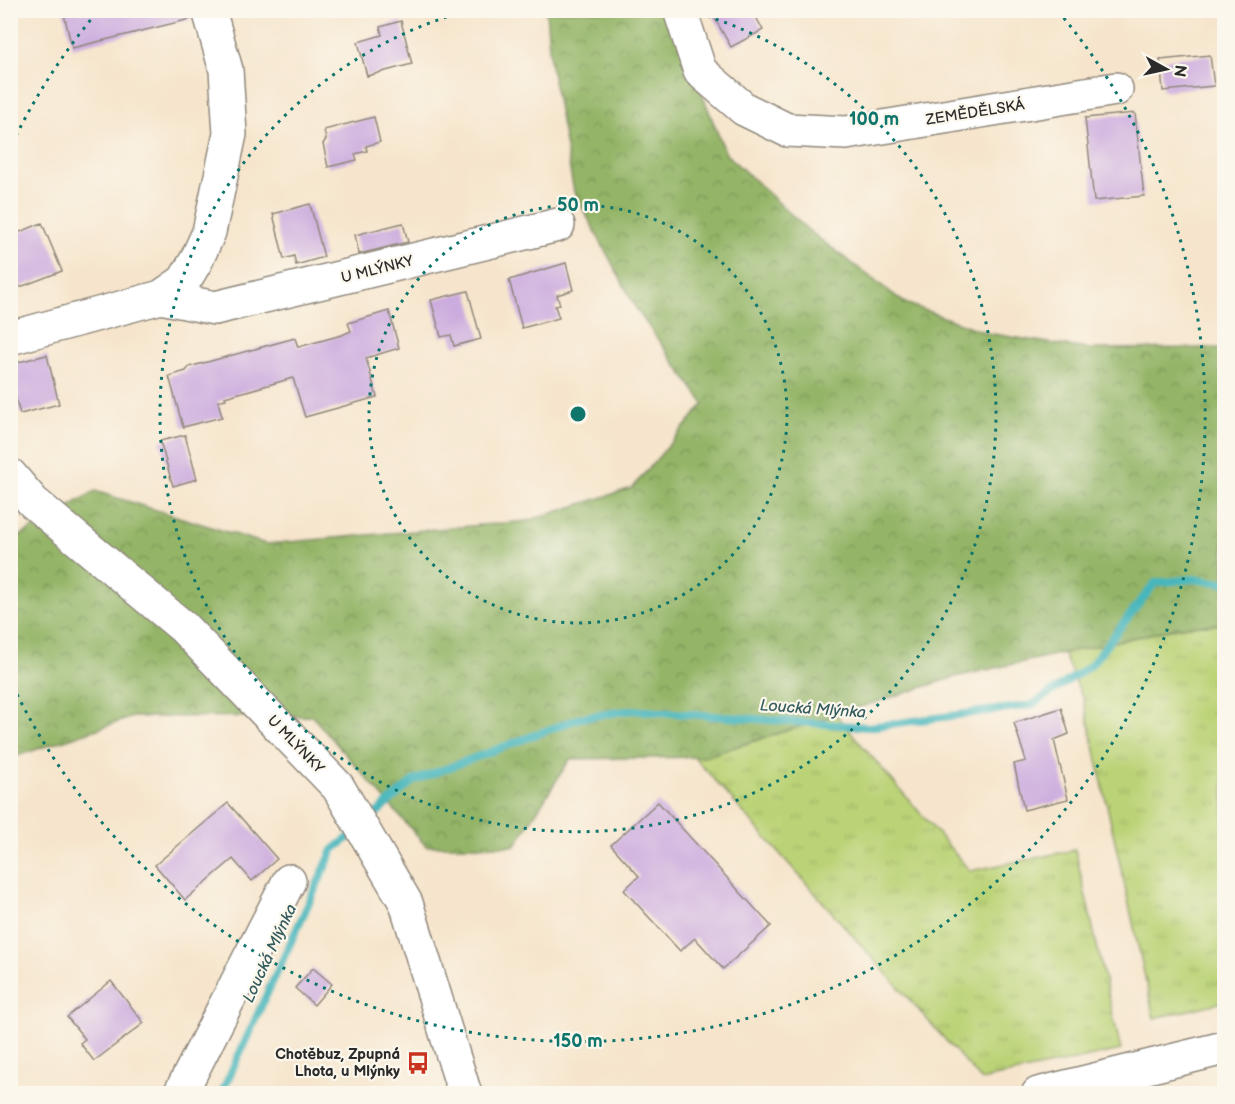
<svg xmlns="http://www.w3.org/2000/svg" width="1235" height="1104" font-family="'Balsamiq Sans',sans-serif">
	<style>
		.grass { fill: url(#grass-tufts); stroke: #737f51; stroke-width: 1.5 }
		.forest { fill: url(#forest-crowns); stroke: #60704a; stroke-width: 1.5 }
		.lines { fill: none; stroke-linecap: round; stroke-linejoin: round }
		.stream { stroke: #46b6bc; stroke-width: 8 }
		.building { fill: #ccacde }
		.lane-casing { stroke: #90887c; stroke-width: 20 }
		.street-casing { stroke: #90887c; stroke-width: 36 }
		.secondary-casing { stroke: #90887c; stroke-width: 36 }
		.primary-casing { stroke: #90887c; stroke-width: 36 }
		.lane { stroke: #fff; stroke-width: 16 }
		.street { stroke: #fff; stroke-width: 33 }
		.secondary { stroke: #fff; stroke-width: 33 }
		.primary { stroke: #fff; stroke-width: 33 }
		.ring { fill: none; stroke: #0f766e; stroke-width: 3; stroke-dasharray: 3 6 }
		.labels { text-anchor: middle; stroke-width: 4.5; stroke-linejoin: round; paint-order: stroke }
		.street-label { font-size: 15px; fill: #2b2b2b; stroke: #fbf7ec }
		.poi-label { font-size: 15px; font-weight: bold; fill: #2b2b2b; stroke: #fbf7ec; text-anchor: end }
		.water-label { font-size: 16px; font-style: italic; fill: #345c5e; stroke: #fbf7ec }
		.centre { fill: #0f766e; stroke: #fbf7ec; stroke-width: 3 }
		.ring-label { font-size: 18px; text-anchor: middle; font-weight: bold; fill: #0f766e; stroke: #fbf7ec; stroke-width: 4.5; stroke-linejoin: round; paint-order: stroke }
	</style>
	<defs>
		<pattern id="grass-tufts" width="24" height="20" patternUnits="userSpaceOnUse" patternTransform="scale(1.5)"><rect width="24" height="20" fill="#bbd377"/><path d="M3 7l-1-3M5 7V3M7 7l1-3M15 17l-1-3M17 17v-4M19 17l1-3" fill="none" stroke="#a1b567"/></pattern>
		<pattern id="forest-crowns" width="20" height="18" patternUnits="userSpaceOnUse" patternTransform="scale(1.5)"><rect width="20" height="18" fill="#94b568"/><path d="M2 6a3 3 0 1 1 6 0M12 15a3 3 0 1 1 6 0" fill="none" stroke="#799356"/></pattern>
	</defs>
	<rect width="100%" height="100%" fill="#fbf7ec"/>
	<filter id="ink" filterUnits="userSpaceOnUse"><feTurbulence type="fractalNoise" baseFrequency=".0167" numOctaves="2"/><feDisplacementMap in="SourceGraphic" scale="12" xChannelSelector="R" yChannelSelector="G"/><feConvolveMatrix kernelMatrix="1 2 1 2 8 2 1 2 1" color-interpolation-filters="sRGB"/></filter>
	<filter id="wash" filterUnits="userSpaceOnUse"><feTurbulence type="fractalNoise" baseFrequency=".008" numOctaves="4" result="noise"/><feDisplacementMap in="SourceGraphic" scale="24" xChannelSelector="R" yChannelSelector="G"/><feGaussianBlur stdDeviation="1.35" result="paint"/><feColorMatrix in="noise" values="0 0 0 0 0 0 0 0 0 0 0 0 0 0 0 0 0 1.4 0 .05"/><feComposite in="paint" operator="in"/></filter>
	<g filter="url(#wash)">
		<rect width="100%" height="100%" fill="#f6e5cc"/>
		<path class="grass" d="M1224,624v378l-70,16 -70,-317 -21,-48 123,-27z
			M836,715l134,156 105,-21 46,200 -140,30 -287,-323z"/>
		<path class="forest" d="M546,11h123l57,143 82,76 97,73 82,30 100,16 137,-1v276l-38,2 -231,51 -251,80 -134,2 -55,87h-89l-114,-130 -179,1 -122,41 -1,-216 85,-51 171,53 261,-23 105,-33 72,-84 -67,-94 -63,-118 -24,-131z"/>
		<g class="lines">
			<path class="stream" d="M371,818l42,-37 167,-63 51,-8 237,17 164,-22 58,-39 65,-83 38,-4 31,4
				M221,1094l112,-244 21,-17"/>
		</g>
		<g id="blocks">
			<path class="building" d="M63,10h127l1,9 -119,29z
				M710,10h42l11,20 -32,17z
				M401,21l11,43 -45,12 -9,-34 24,-7 -2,-8z
				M1210,55l4,31 -51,5 -3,-31z
				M1135,113l9,83 -50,5 -9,-83z
				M374,117l6,25 -14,4 1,5 -12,3 2,6 -29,7 -5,-23 3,-5 -2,-9z
				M310,204l14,53 -28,8 -2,-9 -10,3 -11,-45z
				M42,223l20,48 -52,20v-55z
				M403,223l5,19 -49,12 -4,-19z
				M566,263l7,27 -16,5 3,10 -5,1 4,12 -37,10 -13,-48z
				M468,291l13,48 -27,7 -3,-11 -10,2 -10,-37z
				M389,311l10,37 -33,10 11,39 -72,20 -12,-39 -68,19 1,2 -8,2 4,16 -39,10 -14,-51 17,-5 3,-4 106,-29 3,9 44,-12 9,-4 -3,-8z
				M47,355l12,49 -39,10 -10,-37v-13z
				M185,435l12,44 -24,7 -13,-45z
				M1061,708l8,26 -15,6 14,59 -44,11 -10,-46 12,-3 -12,-38z
				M658,802l113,124 -48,43 -28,-31 -15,13 -56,-61 15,-14 -28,-31z
				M228,803l49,56 -25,22 -19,-22 -48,41 -30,-35z
				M313,968l19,16 -18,21 -19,-17z
				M111,981l33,42 -50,38 -14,-18 5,-4 -18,-22z"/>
		</g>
	</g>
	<g filter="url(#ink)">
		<use href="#blocks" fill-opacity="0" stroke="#90887c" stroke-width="1.5"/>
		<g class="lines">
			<g class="lane-casing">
				<path id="lane" d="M1135,1069l5,25"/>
			</g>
			<g class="street-casing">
				<path id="street" d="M680,10l20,61 44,38 43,21 59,3 270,-44
					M161,297l54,11 343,-83
					M10,338l151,-41 23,-16 12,-20 13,-29 21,-98 -4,-64 -17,-60
					M180,1094l109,-213"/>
			</g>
			<g class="secondary-casing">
				<path id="secondary" d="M10,475l23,27 150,125 155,160 68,116 59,191"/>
			</g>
			<g class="primary-casing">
				<path id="primary" d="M1038,1094l186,-46"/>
			</g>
			<use href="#lane" class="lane"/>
			<use href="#street" class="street"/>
			<use href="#secondary" class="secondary"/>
			<use href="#primary" class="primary"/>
		</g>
	</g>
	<g class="ring">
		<circle cx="578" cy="414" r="209"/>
		<path d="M690 11A418 418 0 1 1 466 11"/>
		<path d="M12 144A627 627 0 0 1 98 11M1058 11A627 627 0 1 1 12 684"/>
	</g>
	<defs>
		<g id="bus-bare" transform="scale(1.8)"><path d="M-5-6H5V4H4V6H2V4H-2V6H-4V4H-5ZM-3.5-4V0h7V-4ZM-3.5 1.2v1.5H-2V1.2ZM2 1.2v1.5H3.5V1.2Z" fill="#c8321e" stroke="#fbf7ec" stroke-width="2.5" paint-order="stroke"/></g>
	</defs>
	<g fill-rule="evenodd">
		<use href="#bus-bare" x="418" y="1063"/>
	</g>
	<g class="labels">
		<g class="street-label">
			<text transform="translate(975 112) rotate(-9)" y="5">ZEMĚDĚLSKÁ</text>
			<text transform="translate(377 269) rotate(-14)" y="5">U MLÝNKY</text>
			<text transform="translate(296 744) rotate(46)" y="5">U MLÝNKY</text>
		</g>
		<g class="poi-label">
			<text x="400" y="1059">Chotěbuz, Zpupná<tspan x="400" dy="17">Lhota, u Mlýnky</tspan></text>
		</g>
		<g class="water-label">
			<text transform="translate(813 708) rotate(4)" y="6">Loucká Mlýnka</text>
			<text transform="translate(269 953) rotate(-65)" y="6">Loucká Mlýnka</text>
		</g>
	</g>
	<circle cx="578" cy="414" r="9" class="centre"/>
	<g class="ring-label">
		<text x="874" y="125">100 m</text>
		<text x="578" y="211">50 m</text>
		<text x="578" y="1047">150 m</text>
	</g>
	<rect width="1235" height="1104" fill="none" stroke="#fbf7ec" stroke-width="36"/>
	<g transform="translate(1166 69) rotate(98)" stroke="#fbf7ec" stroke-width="4.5" paint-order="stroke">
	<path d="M0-4.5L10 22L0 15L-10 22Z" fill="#2b2b2b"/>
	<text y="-9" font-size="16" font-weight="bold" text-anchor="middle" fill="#2b2b2b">N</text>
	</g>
</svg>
